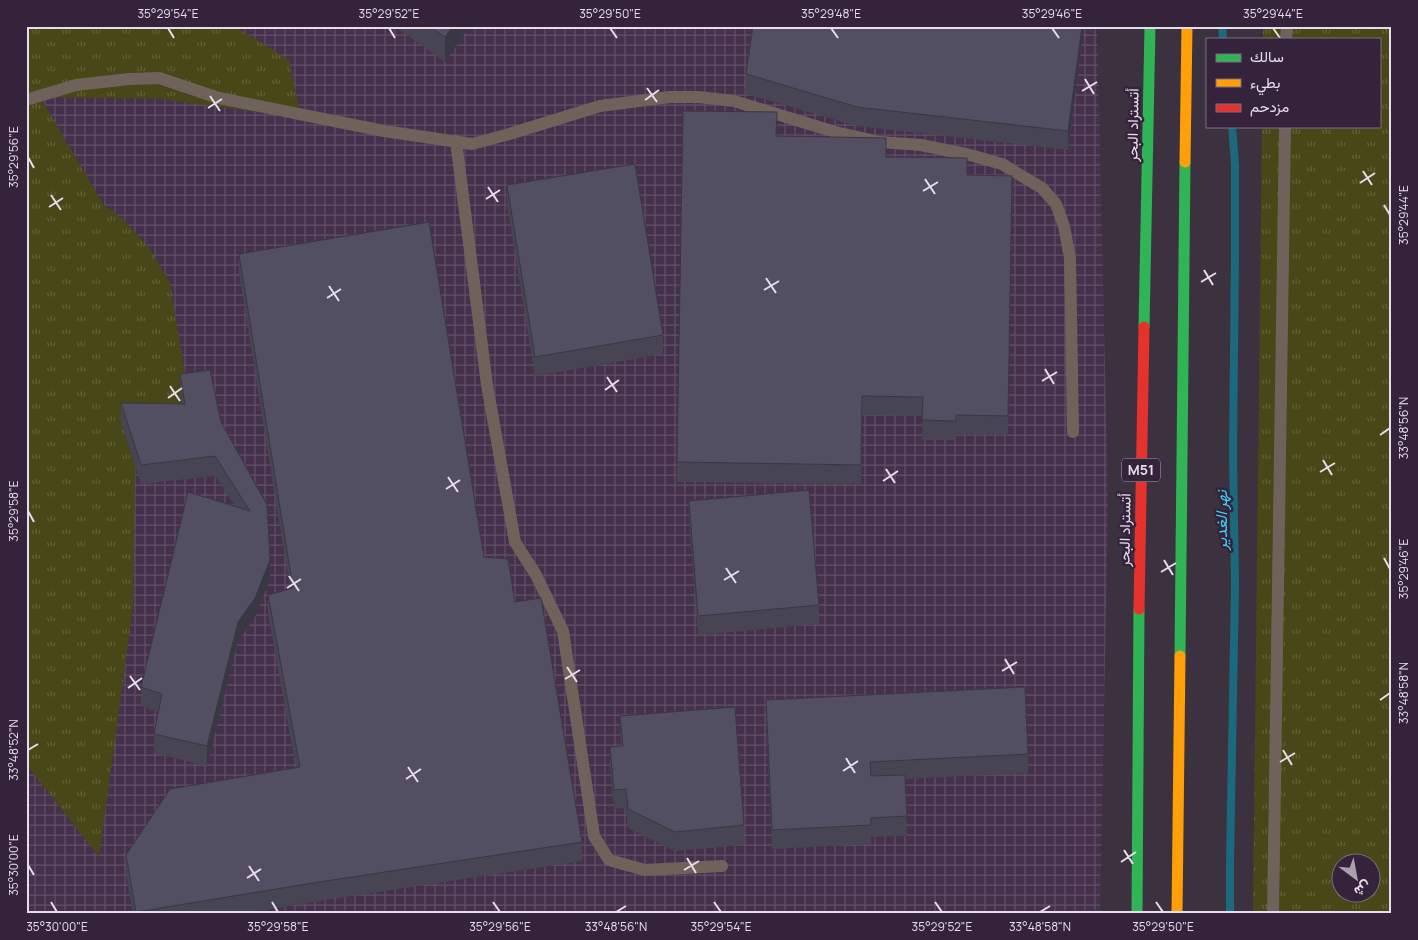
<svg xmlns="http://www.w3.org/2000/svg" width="1418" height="940" font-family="Manrope,Vazirmatn,sans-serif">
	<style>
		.industrial { fill: url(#industrial-grid) }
		.grass { fill: url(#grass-tufts); fill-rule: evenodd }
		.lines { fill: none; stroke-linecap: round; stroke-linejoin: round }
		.stream { stroke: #1c687d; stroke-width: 8 }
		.lane { stroke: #6f625b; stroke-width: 12 }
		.fast { stroke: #30b455; stroke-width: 11 }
		.slow { stroke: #ff9f0a; stroke-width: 11 }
		.jam { stroke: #e5322d; stroke-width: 11 }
		.wall { fill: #474454 }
		.shaded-wall { fill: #3a3745 }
		.building { fill: #534f62; stroke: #3a3745 }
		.ticks { fill: none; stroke: #e8dcec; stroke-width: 2 }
		.labels { text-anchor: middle; stroke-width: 5; stroke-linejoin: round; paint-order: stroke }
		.shield { fill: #34233a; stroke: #b2a4b7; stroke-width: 1 }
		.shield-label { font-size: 14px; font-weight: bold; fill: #e8dcec }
		.street-label { font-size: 15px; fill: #e8dcec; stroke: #34233a }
		.water-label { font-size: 16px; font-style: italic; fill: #3ad2fb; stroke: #34233a }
		.neatline { fill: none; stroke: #e8dcec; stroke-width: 2 }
		.ticks-label { font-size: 12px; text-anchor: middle; fill: #e8dcec }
	</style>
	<defs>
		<pattern id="industrial-grid" width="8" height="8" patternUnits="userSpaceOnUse" patternTransform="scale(1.25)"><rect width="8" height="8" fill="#46314d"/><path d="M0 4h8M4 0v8" fill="none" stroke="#614e67"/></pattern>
		<pattern id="grass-tufts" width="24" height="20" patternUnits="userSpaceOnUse" patternTransform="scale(1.25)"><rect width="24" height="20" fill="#474717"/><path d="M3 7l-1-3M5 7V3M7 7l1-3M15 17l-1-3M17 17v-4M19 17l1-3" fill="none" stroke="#626139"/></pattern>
	</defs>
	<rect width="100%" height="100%" fill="#3c323f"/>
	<path class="industrial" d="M234,26h863l11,478 -8,410h-1074v-150l73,93 37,-442 34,-132 -20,-34 -27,-30 -20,-15 -63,-107 121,2 128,-39z"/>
	<path class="grass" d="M26,26h208l55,34 12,58 -140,-19 -121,-2 63,107 20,15 27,30 20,34 22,133 -56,-1 -3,193 -34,249 -73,-93z
		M1263,26h129v888h-139l9,-788h117v-87h-116zM1340,862h30v30h-30z"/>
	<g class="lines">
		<path class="stream" d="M1222,26l1,13
			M1230,914v-52l5,-277 -2,-131 2,-204v-85l-3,-39"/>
		<path class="lane" d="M1286,39l1,-13
			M26,100l50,-15 53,-6 30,-1 60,20 165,33 88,13 34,-9 94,-29 70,-9h28l36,4 101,31 45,10 41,3 49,10 32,9 40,24 14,16 8,22 6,32 3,174
			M456,141l31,244 28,157 21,33 27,56 31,205 15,24 36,10 77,-4
			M1273,914l12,-788"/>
		<path class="fast" d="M1144,327l6,-301
			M1180,656l5,-494
			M1137,914l2,-305"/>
		<path class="slow" d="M1185,162l2,-136
			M1177,914l3,-258"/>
		<path class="jam" d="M1139,609l5,-282"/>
	</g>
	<path class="wall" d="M394,26h76l-25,36z
		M753,26h331l-16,124 -211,-24 -111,-32v-20z
		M886,157l81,18 45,1 -4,259h-52v5h-34l1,-24 -61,-1 -1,69 -184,-2v-20z
		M507,185l156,150v19l-128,22 -28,-171z
		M239,254l245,303 31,45 67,240v19l-263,40 -75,13h-111l-7,-40v-19l170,-87 -28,-154v-19l22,-6 -51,-316z
		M180,374l41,48 46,83 3,74 -15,38 -17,24 -31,125 -53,-13v-19l4,-22 -17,-6v-19l94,-181 -20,-30 -74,8 -20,-62v-19l61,1 -2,-10z
		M689,501l130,104v19l-121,11 -9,-115z
		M766,700l262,54v19l-123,6 2,57 -36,1v7l-99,5 -6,-130z
		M620,716l124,109v20l-69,6 -47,-23 -2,-20 -12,1 -4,-43v-19l11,-1z"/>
	<path class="shaded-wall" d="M453,26h17l-25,36v-25z
		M1082,26h2l-16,124v-19z
		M270,560v19l-15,38 -17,24 -31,125v-20l31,-124z"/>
	<path class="building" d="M429,26h24l-8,11z
		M753,26h329l-14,105 -211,-24 -111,-33z
		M683,111l94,1 -1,24 110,2v19l81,1v17l45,1 -4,240 -52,-1v6l-34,-1 1,-23 -61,-1 -1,69 -184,-3z
		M635,164l28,171 -128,22 -28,-172z
		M429,222l55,335 24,2 7,43 26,-4 41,244 -263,40 -183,30 -10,-57 44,-66 130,-22 -32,-172 25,-7 -54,-334z
		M210,370l11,52 46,83 3,55 -15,38 -17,24 -31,124 -53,-12 8,-40 -21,-7 47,-195 62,19 -35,-55 -74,9 -20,-62 64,1 -5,-30z
		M809,490l10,115 -121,11 -9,-115z
		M1025,687l3,67 -158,8 1,14 34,-1 2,41 -36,2v7l-99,5 -6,-130z
		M735,707l9,118 -69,7 -47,-23 -2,-20 -12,1 -4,-43 13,-1 -3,-30z
		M1102,910v4h-101z"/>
	<path class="ticks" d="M168,28l6,10M389,28l6,10M610,28l7,10M831,28l7,10M1052,28l7,10M1273,28l7,10M1085,79l9,15M647,88l10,14M1082,91l15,-9M210,96l10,15M645,100l14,-10M208,108l14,-9M28,157l6,11M1363,171l9,14M925,179l10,15M1360,183l15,-10M488,187l10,15M923,191l15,-9M51,195l10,15M486,199l14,-9M1384,205l6,10M49,207l14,-9M1204,270l9,15M766,278l10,15M1201,282l15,-9M329,286l10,15M764,290l15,-9M327,298l14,-9M1045,369l9,15M607,377l10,15M1042,381l15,-9M170,386l10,15M605,390l14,-10M168,398l14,-10M1380,435l10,-7M1323,460l9,15M886,469l9,14M1320,472l15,-9M448,477l10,15M883,481l15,-10M446,489l14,-9M28,511l6,11M1384,558l6,11M1164,560l9,15M726,568l10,15M1161,572l15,-9M289,576l10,15M724,580l15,-9M287,588l14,-9M1005,659l9,15M567,667l10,15M1002,671l15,-9M130,676l10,14M565,679l15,-9M128,688l14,-10M1380,700l10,-7M28,750l10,-6M1283,750l9,15M846,758l9,15M1280,762l15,-9M408,767l10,15M843,771l15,-10M406,779l15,-10M1124,850l9,14M687,858l9,15M1121,862l15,-10M28,865l6,10M249,866l10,15M684,870l15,-9M247,878l14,-9M51,902l6,10M272,902l6,10M493,902l7,10M714,902l7,10M935,902l7,10M1156,902l7,10M616,912l10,-6M1040,912l10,-6"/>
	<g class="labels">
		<rect class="shield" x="1122" y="458.5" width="38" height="23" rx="4"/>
		<g class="shield-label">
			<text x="1141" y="475">M51</text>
		</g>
		<g class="street-label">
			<text transform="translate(1133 125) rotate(-89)" y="5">أتستراد البحر</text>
			<text transform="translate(1125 530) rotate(-89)" y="5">أتستراد البحر</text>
		</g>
		<g class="water-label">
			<text transform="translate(1221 520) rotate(-90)" y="6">نهر الغدير</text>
		</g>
	</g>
	<rect width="1418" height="940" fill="none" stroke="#34233a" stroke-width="55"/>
	<rect x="1206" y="38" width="175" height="90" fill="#34233a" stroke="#7c6d81"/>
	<rect x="1216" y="54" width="25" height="8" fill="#30b455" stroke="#7c6d81"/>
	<text x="1250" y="62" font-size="15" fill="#e8dcec">سالك</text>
	<rect x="1216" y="79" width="25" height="8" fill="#ff9f0a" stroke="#7c6d81"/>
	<text x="1250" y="88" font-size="15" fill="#e8dcec">بطيء</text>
	<rect x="1216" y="104" width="25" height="8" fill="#e5322d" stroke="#7c6d81"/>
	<text x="1250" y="112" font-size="15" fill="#e8dcec">مزدحم</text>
	<g transform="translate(1356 878) rotate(148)"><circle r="24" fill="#34233a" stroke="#7c6d81"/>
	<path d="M0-4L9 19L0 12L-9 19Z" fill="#aca0af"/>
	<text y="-8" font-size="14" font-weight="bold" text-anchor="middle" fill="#e8dcec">ش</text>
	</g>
	<rect x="28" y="28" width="1362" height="884" class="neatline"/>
	<g class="ticks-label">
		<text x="168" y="18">35°29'54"E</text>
		<text x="389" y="18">35°29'52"E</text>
		<text x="610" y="18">35°29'50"E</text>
		<text x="831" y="18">35°29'48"E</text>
		<text x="1052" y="18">35°29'46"E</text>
		<text x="1273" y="18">35°29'44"E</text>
		<text transform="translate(14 157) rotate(-90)" y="4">35°29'56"E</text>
		<text transform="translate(1404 215) rotate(-90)" y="4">35°29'44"E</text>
		<text transform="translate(1404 428) rotate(-90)" y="4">33°48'56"N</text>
		<text transform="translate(14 511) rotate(-90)" y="4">35°29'58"E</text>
		<text transform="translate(1404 569) rotate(-90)" y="4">35°29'46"E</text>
		<text transform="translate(1404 693) rotate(-90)" y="4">33°48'58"N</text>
		<text transform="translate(14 750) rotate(-90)" y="4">33°48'52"N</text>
		<text transform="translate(14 865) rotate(-90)" y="4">35°30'00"E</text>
		<text x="57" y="931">35°30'00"E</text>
		<text x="278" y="931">35°29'58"E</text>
		<text x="500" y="931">35°29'56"E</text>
		<text x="616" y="931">33°48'56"N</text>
		<text x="721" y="931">35°29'54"E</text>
		<text x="942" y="931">35°29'52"E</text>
		<text x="1040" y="931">33°48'58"N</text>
		<text x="1163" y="931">35°29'50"E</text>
	</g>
</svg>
